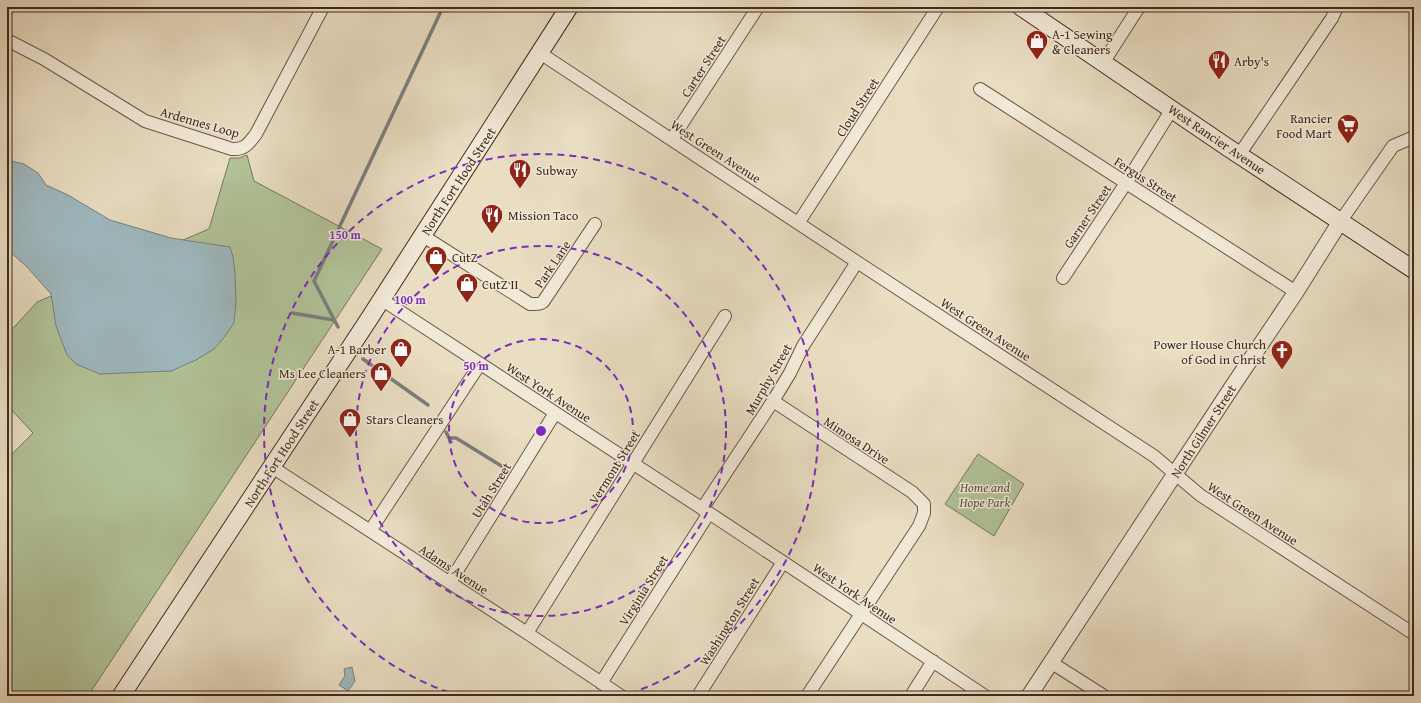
<svg xmlns="http://www.w3.org/2000/svg" width="1421" height="703" font-family="'Gentium Book Plus',serif">
	<style>
		.green { fill: #b1c297; stroke: #7a765b }
		.water { fill: #9eb8bf; stroke: #797f7f }
		.lines { fill: none; stroke-linecap: round; stroke-linejoin: round }
		.stream { stroke: #797f7f; stroke-width: 3.5 }
		.minor-casing { stroke: #6c5648; stroke-width: 14 }
		.tertiary-casing { stroke: #6c5648; stroke-width: 17 }
		.secondary-casing { stroke: #42291f; stroke-width: 19 }
		.minor { stroke: #f1e9d7; stroke-width: 12 }
		.tertiary { stroke: #f1e9d7; stroke-width: 15 }
		.secondary { stroke: #f1e9d7; stroke-width: 17 }
		.ring { fill: none; stroke: #7b2cbf; stroke-width: 2; stroke-dasharray: 7 5 }
		.labels { text-anchor: middle; stroke-width: 3; stroke-linejoin: round; paint-order: stroke }
		.poi-label { font-size: 13px; fill: #42291f; stroke: #f1e9d7; text-anchor: start }
		.street-label { font-size: 13px; fill: #42291f; stroke: #f1e9d7 }
		.park-label { font-size: 13px; font-style: italic; fill: #5e4f3d; stroke: #f1e9d7 }
		.centre { fill: #7b2cbf; stroke: #f1e9d7; stroke-width: 2 }
		.ring-label { font-size: 12px; text-anchor: middle; font-weight: bold; fill: #7b2cbf; stroke: #f1e9d7; stroke-width: 3; stroke-linejoin: round; paint-order: stroke }
	</style>
	<rect width="100%" height="100%" fill="#e9ddc2"/>
	<filter id="stains"><feTurbulence type="fractalNoise" baseFrequency=".005" numOctaves="4"/><feColorMatrix values="0 0 0 0 .2 0 0 0 0 .09 0 0 0 0 .02 0 0 0 .5 -.17"/></filter>
	<radialGradient id="worn" r=".72"><stop offset=".6" stop-color="#630" stop-opacity="0"/><stop offset="1" stop-color="#630" stop-opacity=".3"/></radialGradient>
	<path class="green" d="M247,155l7,26 128,68 -294,447h-81v-237l26,-26 -26,-28v-70l30,-33 172,-73 21,-71h9z
		M978,454l46,30 -30,52 -49,-32z"/>
	<path class="water" d="M7,160l17,4 14,9 8,12 22,10 42,25 61,18 59,9 3,10 2,17 1,27 -2,22 -9,13 -11,13 -18,11 -25,11 -71,3 -24,-10 -9,-9 -11,-29 -5,-32 -24,-27 -20,-18z
		M352,667l3,14 -7,10 -9,-6 6,-9 -1,-7z"/>
	<g class="lines">
		<path class="stream" d="M292,313l42,7
			M338,327l-24,-46 129,-274
			M363,359l65,46
			M446,432l5,10
			M449,438h7l52,32"/>
		<g class="minor-casing">
			<path id="minor" d="M7,40l37,19 101,62 87,28c13,1 17,-6 24,-15l67,-127
				M540,53l317,209 297,194 46,39 214,139
				M1103,63l36,-56
				M980,89l316,203
				M672,139l86,-132
				M1239,155l93,-137 5,-11
				M799,222l139,-215
				M1340,222l53,-76 21,-9
				M423,236l107,68c5,0 9,1 13,-2l52,-78
				M1063,278l63,-95 46,-74
				M381,299l328,214 276,183
				M773,401l139,91 12,12v9l-5,13 -112,170
				M272,467l255,166 94,63
				M702,509l71,-108 17,-28 13,-27 54,-84
				M370,531l110,-167
				M450,582l105,-169
				M527,633l198,-317
				M1052,663l52,33
				M601,683l108,-170
				M698,696l85,-134
				M911,696l22,-35"/>
		</g>
		<g class="tertiary-casing">
			<path id="tertiary" d="M1029,696l205,-312 62,-92 44,-70"/>
		</g>
		<g class="secondary-casing">
			<path id="secondary" d="M1021,7l206,140 187,123
				M121,696l248,-377 200,-312"/>
		</g>
		<use href="#minor" class="minor"/>
		<use href="#tertiary" class="tertiary"/>
		<use href="#secondary" class="secondary"/>
	</g>
	<g class="ring">
		<circle cx="541" cy="431" r="92"/>
		<circle cx="541" cy="431" r="185"/>
		<path d="M460 696A277 277 0 1 1 622 696"/>
	</g>
	<defs>
		<g id="shop-pin" transform="scale(1.15)"><path d="M0 17L-7.5 6A9.5 9.5 0 1 1 7.5 6Z" fill="#8f2418" stroke="#f1e9d7"/><path d="M-5-2.5h2.3a2.7 3.5 0 0 1 5.4 0H5L5.5 6h-11ZM-1.5-2.5h3a1.5 2.3 0 0 0-3 0Z" fill="#fff"/></g>
		<g id="restaurant-pin" transform="scale(1.15)"><path d="M0 17L-7.5 6A9.5 9.5 0 1 1 7.5 6Z" fill="#8f2418" stroke="#f1e9d7"/><path d="M-5-6h1v4h1v-4h1v4h1v-4h1v5L-1.5 .5V6h-2V.5L-5-1ZM5-6V6H3V1.5H1.5Q1.5-4 5-6Z" fill="#fff"/></g>
		<g id="supermarket-pin" transform="scale(1.15)"><path d="M0 17L-7.5 6A9.5 9.5 0 1 1 7.5 6Z" fill="#8f2418" stroke="#f1e9d7"/><path d="M-6-5.5h2.5l.6 2H6L4.5 2H-2.5L-4.4-4H-6ZM-1.5 3.2a1.3 1.3 0 1 0 .1 0ZM3 3.2a1.3 1.3 0 1 0 .1 0Z" fill="#fff"/></g>
		<g id="church-pin" transform="scale(1.15)"><path d="M0 17L-7.5 6A9.5 9.5 0 1 1 7.5 6Z" fill="#8f2418" stroke="#f1e9d7"/><path d="M-1.2-6h2.4v3.5h3.3v2.4h-3.3V6h-2.4V-.1h-3.3v-2.4h3.3Z" fill="#fff"/></g>
	</defs>
	<g fill-rule="evenodd">
		<use href="#shop-pin" x="1037" y="41"/>
		<use href="#restaurant-pin" x="1219" y="61"/>
		<use href="#supermarket-pin" x="1348" y="125"/>
		<use href="#restaurant-pin" x="520" y="170"/>
		<use href="#restaurant-pin" x="492" y="215"/>
		<use href="#shop-pin" x="436" y="257"/>
		<use href="#shop-pin" x="467" y="284"/>
		<use href="#shop-pin" x="401" y="349"/>
		<use href="#church-pin" x="1282" y="351"/>
		<use href="#shop-pin" x="381" y="373"/>
		<use href="#shop-pin" x="350" y="419"/>
	</g>
	<g class="labels">
		<g class="poi-label">
			<text x="1052" y="39">A-1 Sewing<tspan x="1052" dy="15">&amp; Cleaners</tspan></text>
			<text x="1234" y="66">Arby's</text>
			<text x="1332" y="123" text-anchor="end">Rancier<tspan x="1332" dy="15">Food Mart</tspan></text>
			<text x="536" y="175">Subway</text>
			<text x="508" y="220">Mission Taco</text>
			<text x="452" y="262">CutZ</text>
			<text x="482" y="289">CutZ II</text>
			<text x="1266" y="349" text-anchor="end">Power House Church<tspan x="1266" dy="15">of God in Christ</tspan></text>
			<text x="386" y="354" text-anchor="end">A-1 Barber</text>
			<text x="366" y="378" text-anchor="end">Ms Lee Cleaners</text>
			<text x="366" y="424">Stars Cleaners</text>
		</g>
		<g class="street-label">
			<text transform="translate(703 66) rotate(-57)" y="5">Carter Street</text>
			<text transform="translate(857 107) rotate(-57)" y="5">Cloud Street</text>
			<text transform="translate(200 122) rotate(16)" y="5">Ardennes Loop</text>
			<text transform="translate(1217 139) rotate(34)" y="5">West Rancier Avenue</text>
			<text transform="translate(716 151) rotate(33)" y="5">West Green Avenue</text>
			<text transform="translate(1146 179) rotate(33)" y="5">Fergus Street</text>
			<text transform="translate(458 181) rotate(-57)" y="5">North Fort Hood Street</text>
			<text transform="translate(1087 216) rotate(-56)" y="5">Garner Street</text>
			<text transform="translate(552 264) rotate(-56)" y="5">Park Lane</text>
			<text transform="translate(986 329) rotate(33)" y="5">West Green Avenue</text>
			<text transform="translate(768 379) rotate(-60)" y="5">Murphy Street</text>
			<text transform="translate(549 392) rotate(33)" y="5">West York Avenue</text>
			<text transform="translate(1203 431) rotate(-57)" y="5">North Gilmer Street</text>
			<text transform="translate(857 440) rotate(33)" y="5">Mimosa Drive</text>
			<text transform="translate(281 453) rotate(-57)" y="5">North Fort Hood Street</text>
			<text transform="translate(614 467) rotate(-58)" y="5">Vermont Street</text>
			<text transform="translate(491 490) rotate(-58)" y="5">Utah Street</text>
			<text transform="translate(1253 513) rotate(33)" y="5">West Green Avenue</text>
			<text transform="translate(454 569) rotate(33)" y="5">Adams Avenue</text>
			<text transform="translate(643 590) rotate(-58)" y="5">Virginia Street</text>
			<text transform="translate(855 593) rotate(34)" y="5">West York Avenue</text>
			<text transform="translate(729 621) rotate(-58)" y="5">Washington Street</text>
		</g>
		<g class="park-label">
			<text x="985" y="492">Home and<tspan x="985" dy="15">Hope Park</tspan></text>
		</g>
	</g>
	<circle cx="541" cy="431" r="6" class="centre"/>
	<g class="ring-label">
		<text x="345" y="239">150 m</text>
		<text x="410" y="304">100 m</text>
		<text x="476" y="370">50 m</text>
	</g>
	<rect width="1421" height="703" fill="none" stroke="#e9ddc2" stroke-width="24"/>
	<rect x="8" y="8" width="1405" height="687" fill="none" stroke="#42291f" stroke-width="2"/>
	<rect x="12" y="12" width="1397" height="679" fill="none" stroke="#42291f"/>
	<rect width="100%" height="100%" filter="url(#stains)"/>
	<rect width="100%" height="100%" fill="url(#worn)"/>
</svg>
